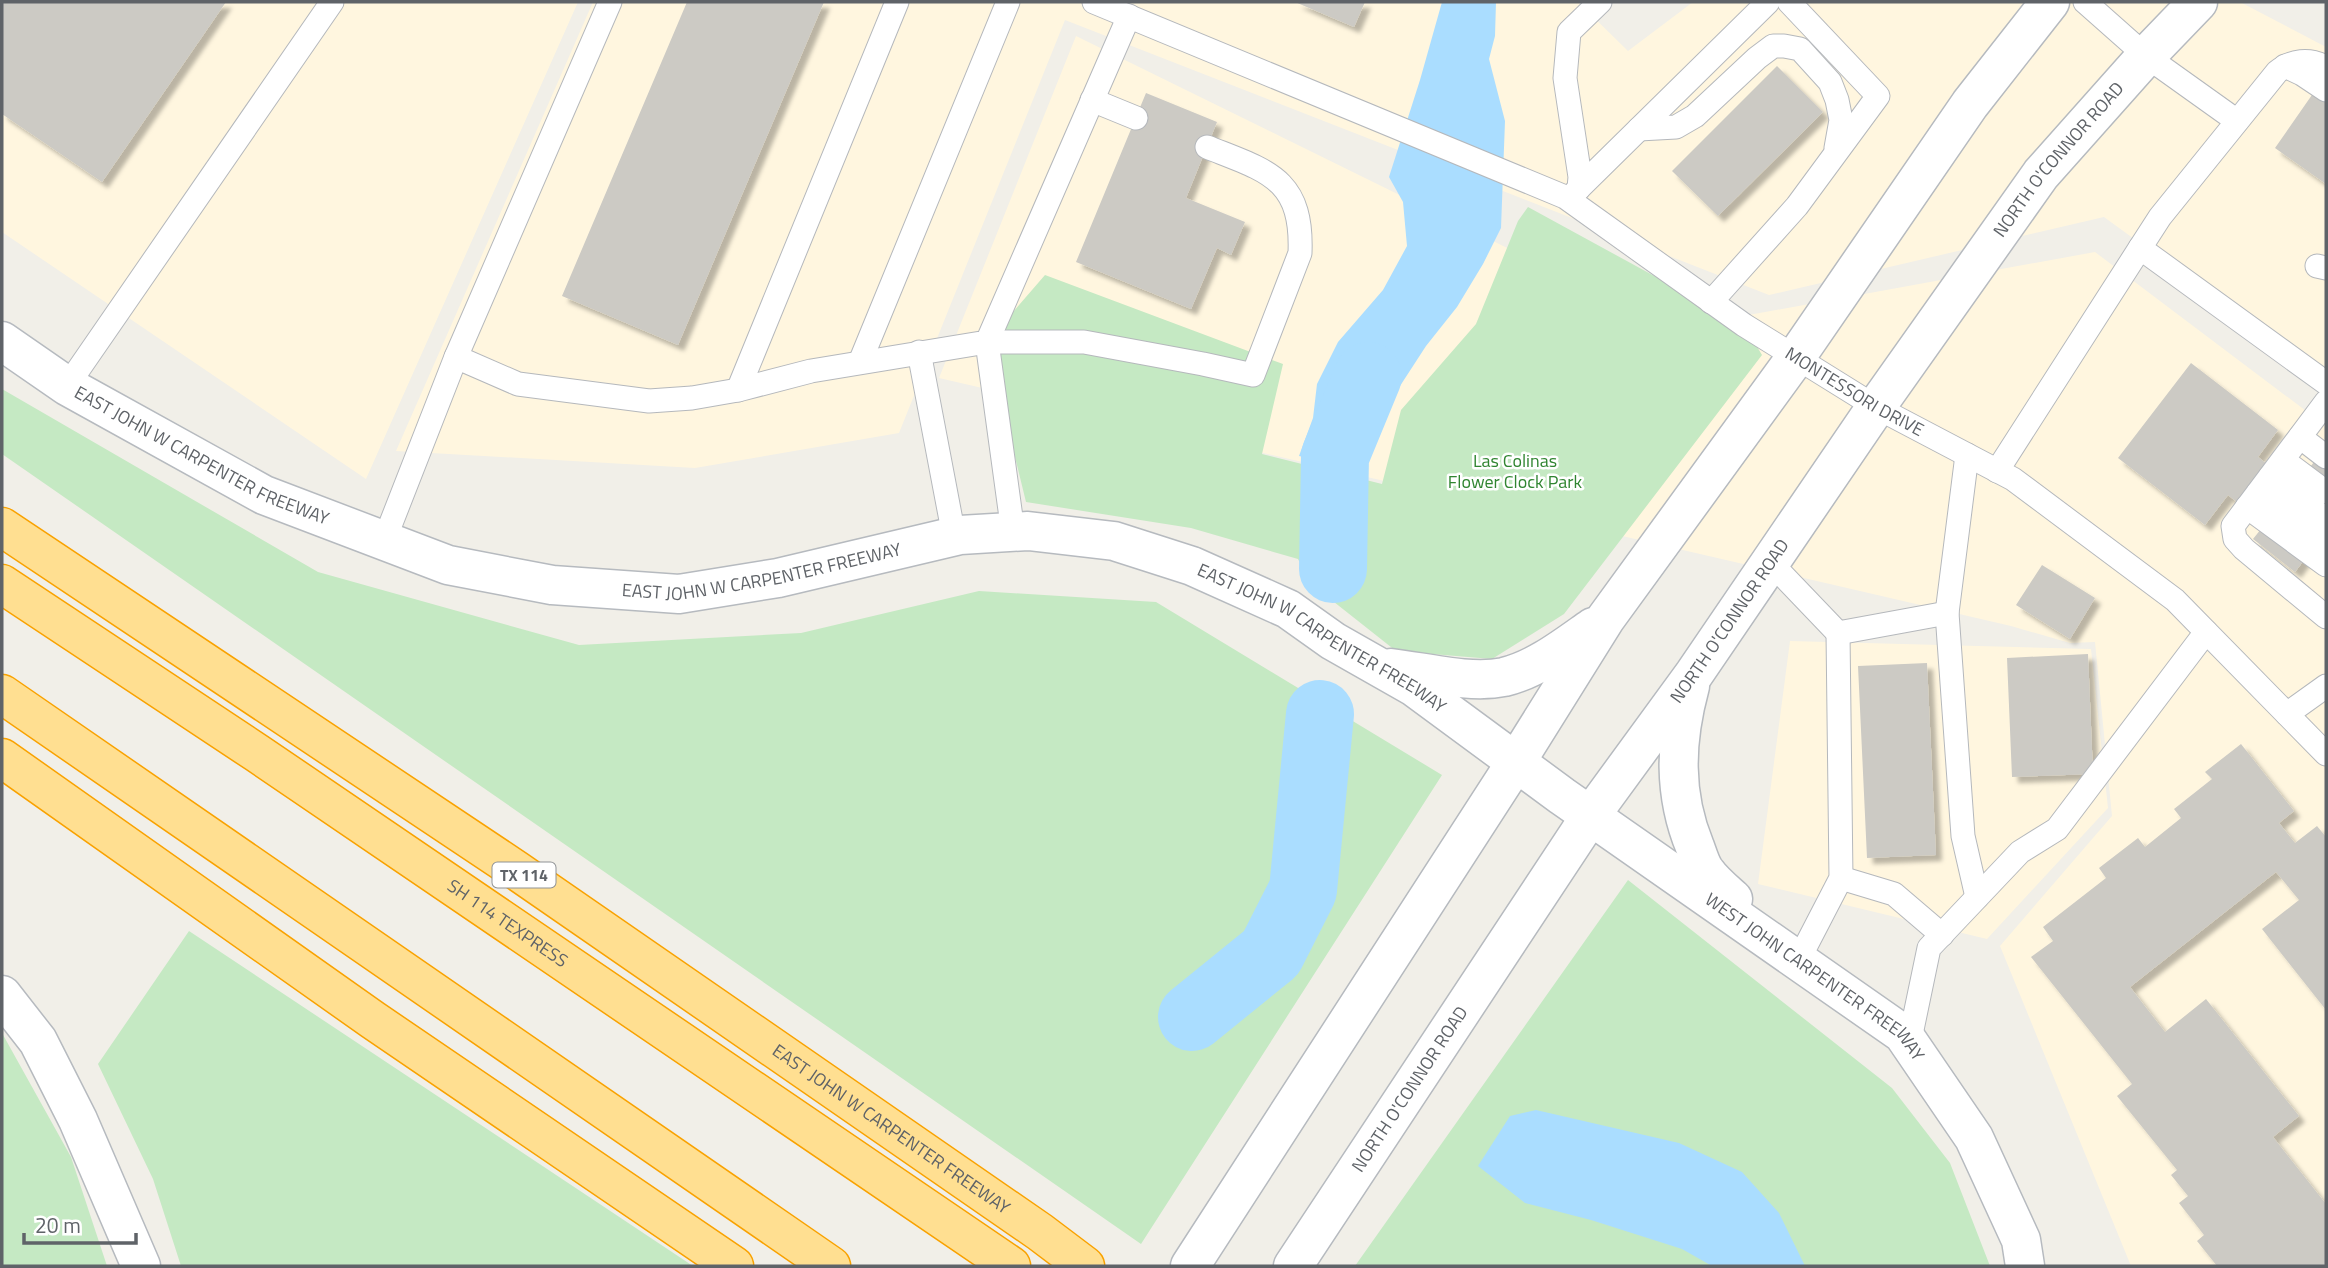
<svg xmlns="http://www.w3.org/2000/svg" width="2328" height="1268" font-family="'Titillium Web',sans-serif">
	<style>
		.commercial { fill: #fff6df }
		.green { fill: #c5e9c3 }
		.water { fill: #adf }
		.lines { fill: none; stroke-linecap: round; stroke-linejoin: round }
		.river { stroke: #adf; stroke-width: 68 }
		.building { fill: #cccac4; filter: url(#shadow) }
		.lane-casing { stroke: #b5b8bc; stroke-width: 25 }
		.secondary-casing { stroke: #b6babf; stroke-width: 41 }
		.highway-casing { stroke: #f9a200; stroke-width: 41 }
		.lane { stroke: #fff; stroke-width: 23 }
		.secondary { stroke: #fff; stroke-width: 38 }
		.highway { stroke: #ffdf91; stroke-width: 38 }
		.labels { text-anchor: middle; stroke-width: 5; stroke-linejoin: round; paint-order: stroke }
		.shield { fill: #fff; stroke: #8f9295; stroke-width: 2 }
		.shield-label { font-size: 16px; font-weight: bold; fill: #5f6368 }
		.street-label { font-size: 18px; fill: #5f6368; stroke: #fff }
		.park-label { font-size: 18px; fill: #308531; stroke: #fff }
	</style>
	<defs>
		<filter id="shadow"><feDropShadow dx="6" dy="6" stdDeviation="2" flood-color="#0004"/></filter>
	</defs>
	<rect width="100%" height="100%" fill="#f1efe8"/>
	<path class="commercial" d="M2,2h576l-212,477 -364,-247z
		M593,2h985l50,49 65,-49h547l86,45v332l-222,-162 -335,78 -704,-275 -166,413 -204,35 -299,-17z
		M1076,36l596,293 423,-77 231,174v840h-195l-131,-320 112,-130 -17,-174 -25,1 -59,-17 -1072,-248z
		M1790,641l301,8 17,159 -121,131 -229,-55z"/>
	<path class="green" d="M1528,207l216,118 18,30 -198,259 -72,45 -96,-8 -86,-68 -12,-24 -107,-31 -165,-26 -39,-160 58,-67 238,89 -21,90 120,30 19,-74 75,-86 42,-103z
		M2,389l316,183 261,73 222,-12 178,-42 177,11 286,173 -301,469 -1139,-790z
		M1628,880l264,208 58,75 40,103h-635z
		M189,931l504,335h-512l-28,-87 -55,-115z
		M2,1033l69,124 36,109h-105z"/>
	<path class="water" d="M1442,2h54l-1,34 -6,23 16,62 -4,107 -18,36 -26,43 -31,39 -26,40 -28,30 -13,54 -60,-14 14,-38 4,-34 21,-42 45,-52 24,-44 -4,-44 -14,-25 31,-97z
		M1536,1110l143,33 63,29 37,41 26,53h-93l-30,-17 -91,-29 -66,-17 -47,-37 32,-50z"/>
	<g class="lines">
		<path class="river" d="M1333,569l2,-113 33,-80
			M1192,1017l79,-64 32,-63 17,-176"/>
	</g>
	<path class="building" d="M2,2h224l-124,180 -100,-68z
		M687,2h137l-146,343 -116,-49z
		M1295,2h70l-11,25z
		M1777,66l46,46 -105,104 -46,-45z
		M2314,92l12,9v83l-51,-36z
		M1146,93l71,29 -31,76 59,24 -14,33 -14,-7 -26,61 -115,-47z
		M2191,363l87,67 -20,27 37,29 23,-29 8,6v68l-31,41 -42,-33 12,-15 -37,-29 -23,30 -87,-67z
		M2042,565l53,33 -25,41 -54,-34z
		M2088,654l5,120 -81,3 -5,-119z
		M1927,663l9,192 -69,3 -9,-192z
		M2241,744l53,67 -15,12 16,20 22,-17 9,11v173l-64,-81 37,-29 -23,-28 -146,115 35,45 41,-33 93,117 -26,21 53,67v62h-109l-20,-25 7,-6 -25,-32 9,-7 -17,-21 6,-5 -60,-74 15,-12 -101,-127 22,-16 -10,-14 63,-49 -7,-10 39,-30 7,9 36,-29 -7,-9 38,-30 -7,-7z"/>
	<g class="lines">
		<g class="lane-casing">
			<g id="lane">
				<path id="s1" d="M1094,2l471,195 179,128 132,82 137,72 162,121 151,154"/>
				<path d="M2085,2l61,54 91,65"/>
				<path d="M2285,66l17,8 24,16"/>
				<path d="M2326,67c-17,-9 -34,-7 -49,5l-117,145 -20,31 186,135"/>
				<path d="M1092,100l44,18"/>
				<path d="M1639,129l37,-2 19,-11 62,-58 16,-12h11l16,3 30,33 7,18 4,20 -5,28"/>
				<path d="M1579,188l189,-186"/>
				<path d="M1573,195l6,-7 1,-11 -15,-99 4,-46 31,-30"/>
				<path d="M2317,266l9,2"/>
				<path d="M1711,302l86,-96 81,-110 -89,-94"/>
				<path d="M919,352l35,184"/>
				<path d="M456,357l62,27 131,17 43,-3 46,-8 73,-19 176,-29 142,-326"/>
				<path d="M860,362l148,-360"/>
				<path d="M67,386l265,-384"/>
				<path d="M738,390l159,-388"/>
				<path d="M2326,402l-93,124 2,13 9,10 82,68"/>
				<path d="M2300,437l26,20"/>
				<path d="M1967,455l-20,158 16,223 14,61"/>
				<path d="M2283,460l43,32"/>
				<path d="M1997,471l143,-223"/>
				<path d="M2270,477l56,42"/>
				<path d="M2258,493l68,48"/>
				<path d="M2247,507l79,58"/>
				<path d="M1013,532l-26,-190h97l119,22 50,11 47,-122c3,-75 -33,-82 -93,-106"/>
				<path d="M384,541l72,-184 154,-355"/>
				<path d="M1770,562l68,71 109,-20"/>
				<path d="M2287,714l39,-28"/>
				<path d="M1841,878l53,16 48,41"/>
				<path d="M1798,961l43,-83 -3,-245"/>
				<path d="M1909,1044l20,-96 91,-96 37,-23 149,-197"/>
			</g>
		</g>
		<g class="secondary-casing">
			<g id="secondary">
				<path id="s2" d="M2,341l65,45 197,109 184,70 104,20 127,9 99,-16 182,-43 68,-4 86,10 78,25 96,43 45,32 81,46 148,109 341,238 71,104 47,102 4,26"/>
				<path d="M1391,668c34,4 79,16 113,9 33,-8 62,-31 89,-50"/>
				<path d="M1690,686c-15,55 -17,108 5,161 3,8 6,19 11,25 7,10 18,19 27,27"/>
				<path d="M2,995l36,46 40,79 63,146"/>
				<path d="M1190,1266l326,-504 90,-144 190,-261 174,-253 80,-102"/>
				<path id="s3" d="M1293,1266l298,-451 103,-141 182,-267 165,-233 105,-118 52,-54"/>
			</g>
		</g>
		<g class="highway-casing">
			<g id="highway">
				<path id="s4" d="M2,527l514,343 524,362 45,34"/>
				<path id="s5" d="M2,584l255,169 754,513"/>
				<path d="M2,694l829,572"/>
				<path d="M2,758l371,262 361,246"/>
			</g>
		</g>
		<use href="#lane" class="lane"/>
		<use href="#secondary" class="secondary"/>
		<use href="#highway" class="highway"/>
	</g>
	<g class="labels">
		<rect class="shield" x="492.5" y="862.5" width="63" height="25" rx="5"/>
		<g class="shield-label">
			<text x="524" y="881">TX 114</text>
		</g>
		<g class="street-label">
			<text dy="6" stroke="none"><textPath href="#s3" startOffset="1346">NORTH O'CONNOR ROAD</textPath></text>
			<text dy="6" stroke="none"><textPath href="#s1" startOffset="859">MONTESSORI DRIVE</textPath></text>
			<text dy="6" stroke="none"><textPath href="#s2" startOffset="231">EAST JOHN W CARPENTER FREEWAY</textPath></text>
			<text dy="6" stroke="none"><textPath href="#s2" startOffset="819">EAST JOHN W CARPENTER FREEWAY</textPath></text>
			<text dy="6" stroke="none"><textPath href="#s3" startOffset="779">NORTH O'CONNOR ROAD</textPath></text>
			<text dy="6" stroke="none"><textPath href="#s2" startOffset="1407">EAST JOHN W CARPENTER FREEWAY</textPath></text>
			<text dy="6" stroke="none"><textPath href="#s5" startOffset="609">SH 114 TEXPRESS</textPath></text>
			<text dy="6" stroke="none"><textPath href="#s2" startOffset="2007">WEST JOHN CARPENTER FREEWAY</textPath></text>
			<text dy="6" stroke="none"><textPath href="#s3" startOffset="212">NORTH O'CONNOR ROAD</textPath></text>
			<text dy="6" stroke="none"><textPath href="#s4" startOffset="1074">EAST JOHN W CARPENTER FREEWAY</textPath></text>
		</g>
		<g class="park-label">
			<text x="1515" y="467">Las Colinas<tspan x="1515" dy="21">Flower Clock Park</tspan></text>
		</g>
	</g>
	<rect width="2328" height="1268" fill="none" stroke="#5f6368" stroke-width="7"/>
	<path d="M24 1233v10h112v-10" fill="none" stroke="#5f6368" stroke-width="3.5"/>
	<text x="35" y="1233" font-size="21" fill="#5f6368" stroke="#ffffff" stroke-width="5" paint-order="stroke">20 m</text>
</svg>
